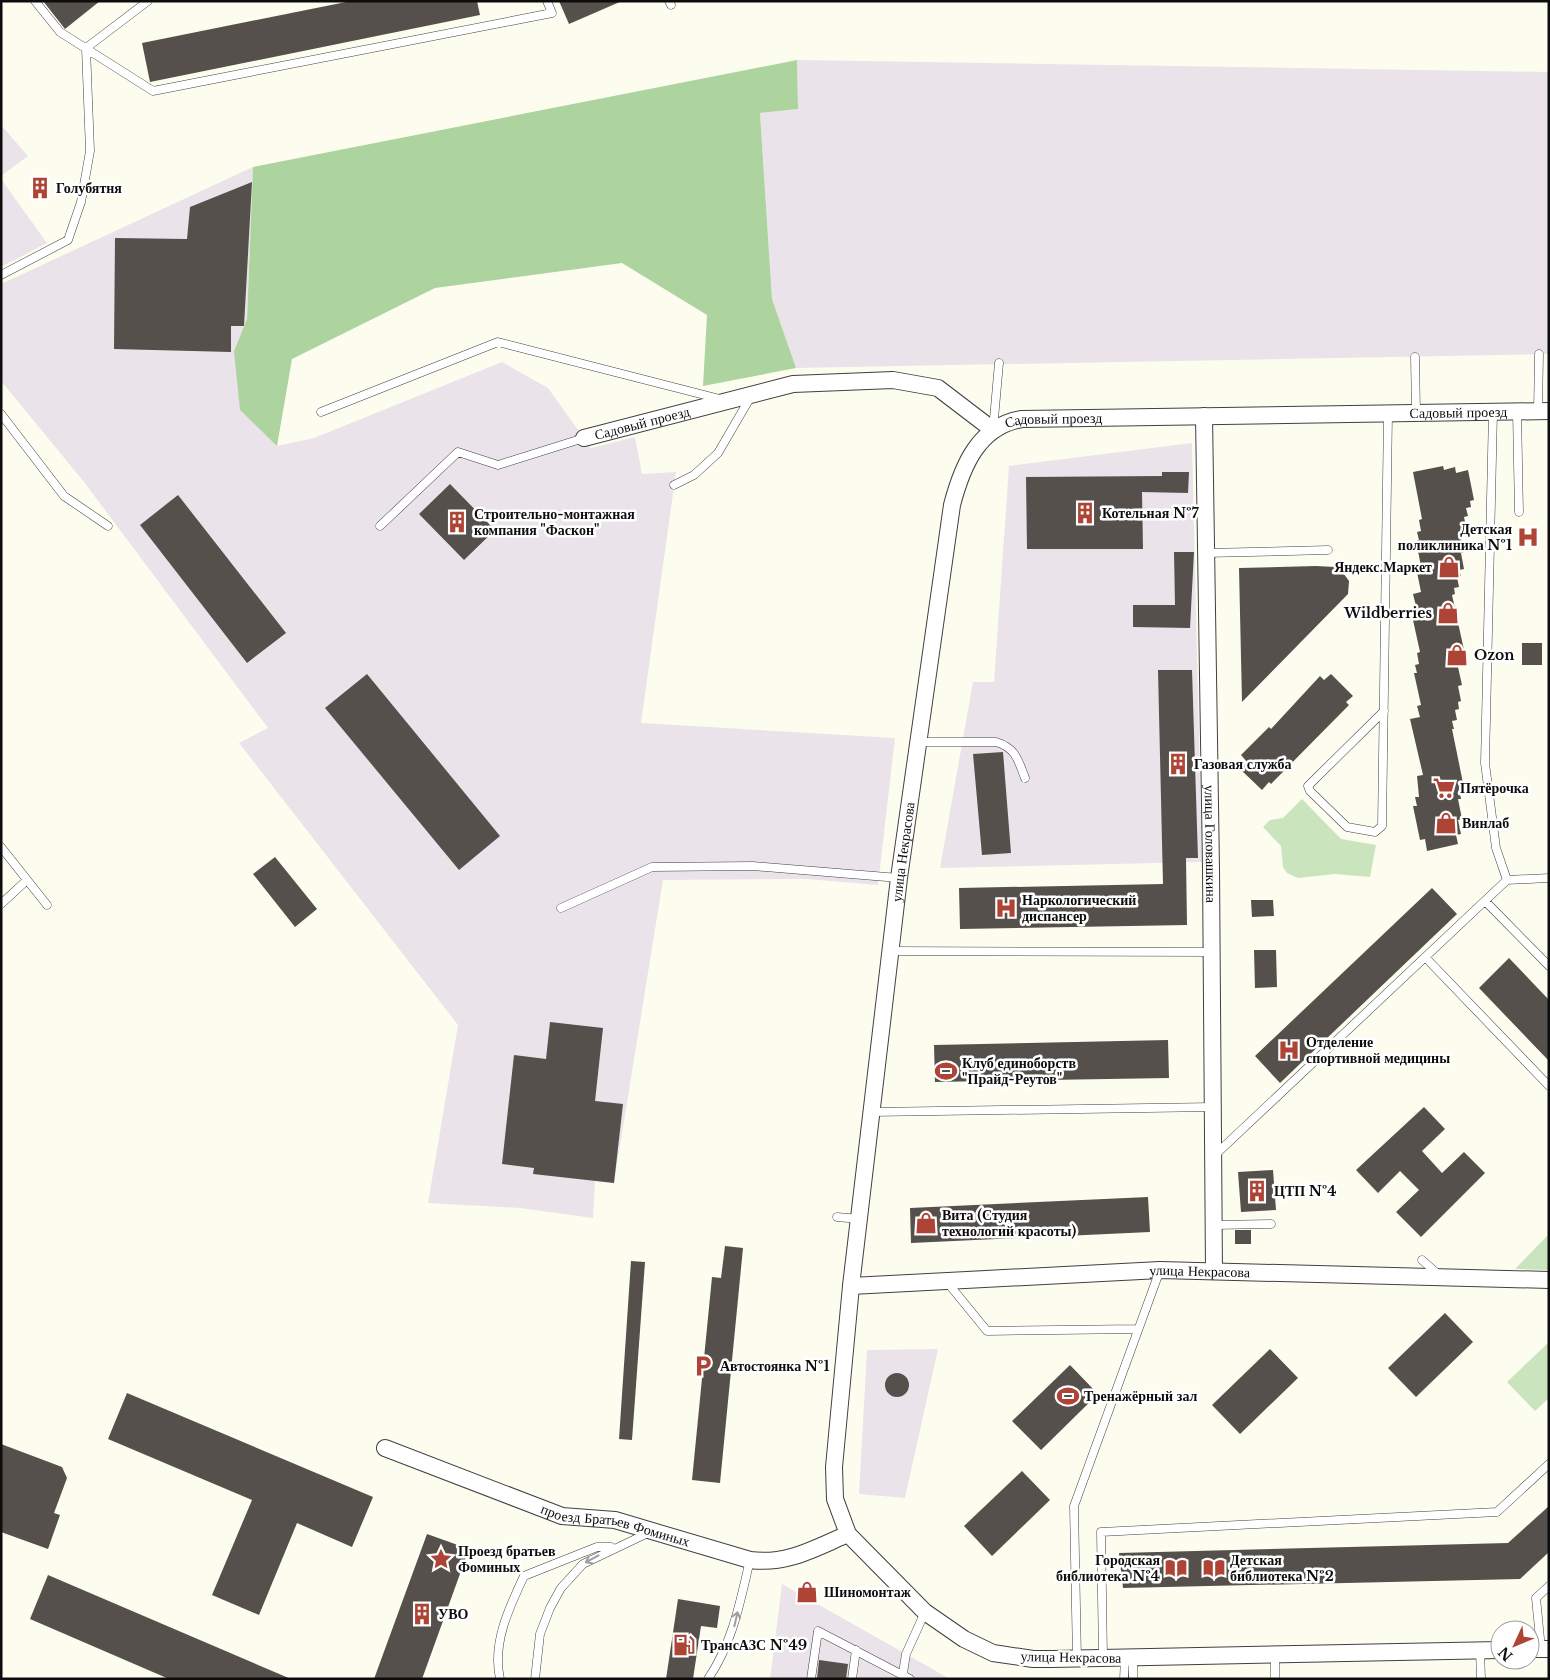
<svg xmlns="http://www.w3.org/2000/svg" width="1550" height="1680" font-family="'Libre Baskerville',serif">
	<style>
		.industrial { fill: #ebe3ea }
		.green { fill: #cae4bd }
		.forest { fill: #add39e }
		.building { fill: #55504b }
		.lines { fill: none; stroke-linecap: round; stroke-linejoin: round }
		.service-casing { stroke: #404040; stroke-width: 9 }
		.minor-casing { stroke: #404040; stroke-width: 18 }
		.service { stroke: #fff; stroke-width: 8 }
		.minor { stroke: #fff; stroke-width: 16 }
		.oneway { stroke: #9e9e9e }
		.labels { text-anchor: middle; stroke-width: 5; stroke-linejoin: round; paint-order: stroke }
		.poi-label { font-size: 14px; font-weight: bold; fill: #0d0d0d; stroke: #fff; text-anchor: start }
		.street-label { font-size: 14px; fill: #0d0d0d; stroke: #fff }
	</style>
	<rect width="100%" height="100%" fill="#fdfdef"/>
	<path class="industrial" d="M797,60l752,12v282l-753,14 -24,-69 -12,-186 38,-4z
		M1,125l27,31 -27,20z
		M253,167l-6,152 -13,32 43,95 37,-8 188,-76 46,26 43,60 44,-11 7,37 34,-2 -35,251 254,15 -17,147 -72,-6 -143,1 -49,303 -19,-2 -2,37 -73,-10 -92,-5 30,-178 -219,-282 29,-15 -184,-246 -83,-101v-97z
		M1,179l46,64 -46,24z
		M1192,443l10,419 -262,6 33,-186h21l15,-216z
		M938,1349l-33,149 -46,-4 8,-144z
		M782,1584l124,70 44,25h-180z"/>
	<path class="green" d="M1302,799l39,40 35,6 -6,32 -35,-3 -37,4 -11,-5 -4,-6 -2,-21 -18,-19 7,-7 13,-2z
		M1549,1234v36l-34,-1z
		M1549,1342v56l-14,13 -28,-29z"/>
	<path class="forest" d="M797,60l1,49 -38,4 12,186 24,69 -93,18 4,-71 -85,-52 -187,25 -143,71 -15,87 -37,-36 -6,-59 13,-32 6,-152z"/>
	<path class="building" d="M43,1h57l-35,28z
		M351,1h126l3,14 -330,67 -8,-39z
		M559,1h63l-53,23z
		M252,182l-8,144h-13v26l-117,-3 1,-111 72,1 3,-32z
		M1443,466l1,4 11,-3 1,6 12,-3 6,30 -4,1 1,6 -5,1 2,8 -4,1 2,10h-3l1,7h-4l4,18 -3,1 3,16 -5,1 2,6 -4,1 2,10 -5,1 1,6 -3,1 12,55 -2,1 2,8 -4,1 2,6 -4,1 4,18 -4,1 3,15 -3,1 1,7 -4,1 2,10 -5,1 2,8h-2l11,54 -1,1 1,8 -3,1 1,6h-3l4,20 -4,1 3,14 -5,1 2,9 -31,7 -2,-12 -5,1 -7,-34h4l-2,-9h4l-2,-21 6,-1 -13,-56 10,-2 -3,-11 4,-1 -7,-32h3l-2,-8 4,-1 -2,-11 3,-1 -7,-32 3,-1 -2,-8 3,-1 -4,-16 8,-2 -4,-20 5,-1 -6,-30 3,-1 -2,-8 4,-1 -2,-11 3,-1 -9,-47z
		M1162,472h27l-1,21 -46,-1 1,57h-116l-1,-72 136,-1z
		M450,484l45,46 -31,30 -45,-46z
		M178,495l108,138 -39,30 -107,-138z
		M1174,552h20l-4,76 -57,-1v-22h42z
		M1316,566l19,1 6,3 8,11 -1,13 -106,108 -3,-134z
		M1522,643h20v22h-20z
		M1158,670h34l6,188h-12l1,67 -227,4 -1,-41 204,-4z
		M367,674l133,162 -41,34 -134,-162z
		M1331,674l22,22 -7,6 3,3 -78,79 -2,-2 -7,8 -22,-21 7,-7 -6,-7 28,-28 2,2 49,-53 4,4z
		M1003,752l8,101 -29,2 -9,-101z
		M275,857l42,52 -22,18 -42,-53z
		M1432,888l25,26 -177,169 -25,-27z
		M1251,900h22l1,16 -22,1z
		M1254,950h22l1,37 -22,1z
		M1509,958l40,42v61l-70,-73z
		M550,1022l53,6 -8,73 28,3 -9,79 -81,-9 1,-6 -32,-4 12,-109 32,4z
		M1168,1040l1,38 -234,4 -1,-37z
		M1424,1107l21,22 -23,22 20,22 22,-21 21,21 -64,64 -25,-25 23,-22 -19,-19 -22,22 -22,-23z
		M1273,1170l3,40 -35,2 -3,-40z
		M1148,1197l2,35 -239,11 -1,-35z
		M1235,1230h16v14h-16z
		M725,1246l18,2 -23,235 -28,-3 20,-203 9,1z
		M631,1261l14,1 -13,178 -13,-1z
		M1445,1313l28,29 -57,55 -28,-29z
		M1270,1349l28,29 -58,56 -28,-29z
		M1070,1365l28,29 -57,56 -29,-29z
		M885 1385a12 12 0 1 1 24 0a12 12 0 1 1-24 0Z
		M127,1393l246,104 -21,50 -55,-24 -38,92 -47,-20 40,-95 -144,-61z
		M1,1444l61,23 5,11 -13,35 6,2 -12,34 -47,-17z
		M1022,1471l28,29 -58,56 -28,-30z
		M1549,1506v46l-29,27 -397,9 -4,-35 389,-10z
		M427,1534l42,15 -47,130h-48z
		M48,1575l243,104h-122l-139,-60z
		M678,1599l42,7 -3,22 -16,-2 -8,53h-27z
		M819,1660l29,4 -2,15h-29z"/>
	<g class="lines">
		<g class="service-casing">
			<path id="service" d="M35,1l25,31 93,59 399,-78 -5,-12
				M669,1l2,4
				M1,275l67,-35 13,-38 9,-51 -4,-103 62,-47
				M1415,357l1,56
				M321,412l177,-70 222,57
				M1493,412l-8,351 11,85 11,32
				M1517,412l2,100
				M1538,412l1,-58
				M1,414l63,82 44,30
				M993,430l6,-67
				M674,485l20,-10 24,-22 32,-55
				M380,526l78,-74 40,13 86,-27
				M1206,553l122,-3
				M1384,711l-76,75 2,5 37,36 28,5 7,-6 6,-412
				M918,742h78c20,6 22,18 29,36
				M1,847l46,58
				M1485,901l64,65
				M1,904l26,-24
				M561,908l91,-41 101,-1 146,12
				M891,951l321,1
				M1425,957l124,129
				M872,1112l341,-5
				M1215,1155l292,-275 42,-2
				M837,1217l22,2
				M1213,1225l58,-1
				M1422,1260l17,15
				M947,1282l40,49 151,-2
				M1541,1649l-5,-51 13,-12
				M1480,1650l1,29
				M1275,1654v25
				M1103,1658l-2,-126 396,-20 52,-48
				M1077,1659l-3,-153 86,-236
				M500,1679c-8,-36 9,-71 24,-103l73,-29h14
				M535,1679l5,-45 10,-26 11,-20 22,-24 65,-31
				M708,1679c25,-37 32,-77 42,-119
				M811,1679l7,-48 92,48
				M852,1679l4,-29
				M902,1679l4,-25 19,-42
				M1124,1679l1,-21
				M1133,1679v-22"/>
		</g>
		<g class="minor-casing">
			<g id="minor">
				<path id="s1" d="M1204,416l7,453 3,402"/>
				<path id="s2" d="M584,438l209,-54 100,-4 45,8 55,42"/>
				<path id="s3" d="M851,1286l309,-16 389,10"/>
				<path id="s4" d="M385,1448l177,68 53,4 135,40c37,5 65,-12 98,-26"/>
				<path d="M1530,1649h19"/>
				<path id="s5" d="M1500,1650l-448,9h-19l-40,-6 -29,-14 -39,-27 -77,-78 -13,-35 -1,-32 17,-181 48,-408 53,-373c10,-38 26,-79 70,-86l527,-8"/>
			</g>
		</g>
		<use href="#service" class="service"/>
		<use href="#minor" class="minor"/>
	</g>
	<defs><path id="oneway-shaft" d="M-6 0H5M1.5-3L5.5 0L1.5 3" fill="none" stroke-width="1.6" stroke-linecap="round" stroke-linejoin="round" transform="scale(1.25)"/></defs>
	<g class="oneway">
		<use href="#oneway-shaft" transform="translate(592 1559) rotate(152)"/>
		<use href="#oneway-shaft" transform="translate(736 1619) rotate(-77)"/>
	</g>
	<defs>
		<g id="building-bare" transform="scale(1.725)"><path d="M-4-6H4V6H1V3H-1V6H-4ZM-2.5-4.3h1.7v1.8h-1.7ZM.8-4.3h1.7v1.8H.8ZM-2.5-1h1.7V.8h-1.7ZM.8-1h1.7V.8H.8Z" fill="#ad4436" stroke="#fff" stroke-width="2.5" paint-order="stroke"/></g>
		<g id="hospital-bare" transform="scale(1.725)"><path d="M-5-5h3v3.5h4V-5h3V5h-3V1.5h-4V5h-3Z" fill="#ad4436" stroke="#fff" stroke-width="2.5" paint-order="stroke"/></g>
		<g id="shop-bare" transform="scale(1.725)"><path d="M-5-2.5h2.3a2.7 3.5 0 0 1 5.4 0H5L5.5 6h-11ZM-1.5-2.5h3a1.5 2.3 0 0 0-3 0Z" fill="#ad4436" stroke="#fff" stroke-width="2.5" paint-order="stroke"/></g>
		<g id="supermarket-bare" transform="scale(1.725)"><path d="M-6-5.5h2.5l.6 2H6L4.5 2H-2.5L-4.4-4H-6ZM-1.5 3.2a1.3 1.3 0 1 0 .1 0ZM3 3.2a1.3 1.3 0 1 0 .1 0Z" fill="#ad4436" stroke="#fff" stroke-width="2.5" paint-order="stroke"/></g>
		<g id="stadium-bare" transform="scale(1.725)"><path d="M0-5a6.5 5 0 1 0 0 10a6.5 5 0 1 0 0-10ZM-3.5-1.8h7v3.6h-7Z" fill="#ad4436" stroke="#fff" stroke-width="2.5" paint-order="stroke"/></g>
		<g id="parking-bare" transform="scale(1.725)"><path d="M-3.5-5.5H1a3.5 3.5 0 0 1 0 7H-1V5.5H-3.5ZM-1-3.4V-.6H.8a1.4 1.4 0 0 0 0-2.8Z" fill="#ad4436" stroke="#fff" stroke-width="2.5" paint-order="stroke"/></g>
		<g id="sight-bare" transform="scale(1.725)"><path d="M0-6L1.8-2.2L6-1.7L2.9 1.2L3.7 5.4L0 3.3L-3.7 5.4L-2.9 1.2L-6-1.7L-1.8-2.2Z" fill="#ad4436" stroke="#fff" stroke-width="2.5" paint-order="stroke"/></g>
		<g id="library-bare" transform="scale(1.725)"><path d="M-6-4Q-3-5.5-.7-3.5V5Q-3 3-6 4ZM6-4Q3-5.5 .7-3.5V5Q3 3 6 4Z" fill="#ad4436" stroke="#fff" stroke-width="2.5" paint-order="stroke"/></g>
		<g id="fuel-bare" transform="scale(1.725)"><path d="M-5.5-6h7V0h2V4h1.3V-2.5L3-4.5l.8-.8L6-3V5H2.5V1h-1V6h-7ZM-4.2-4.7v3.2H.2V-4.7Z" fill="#ad4436" stroke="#fff" stroke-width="2.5" paint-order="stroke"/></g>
	</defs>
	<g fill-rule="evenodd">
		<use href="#building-bare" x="40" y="188"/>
		<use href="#building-bare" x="1085" y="513"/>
		<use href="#building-bare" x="457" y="522"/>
		<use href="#hospital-bare" x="1528" y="537"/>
		<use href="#shop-bare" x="1449" y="567"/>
		<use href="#shop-bare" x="1448" y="613"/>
		<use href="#shop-bare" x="1457" y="655"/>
		<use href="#building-bare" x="1178" y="764"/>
		<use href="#supermarket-bare" x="1444" y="788"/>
		<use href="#shop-bare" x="1446" y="823"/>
		<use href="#hospital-bare" x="1006" y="908"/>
		<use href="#hospital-bare" x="1289" y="1050"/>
		<use href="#stadium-bare" x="946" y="1071"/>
		<use href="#building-bare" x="1257" y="1191"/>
		<use href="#shop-bare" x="926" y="1223"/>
		<use href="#parking-bare" x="703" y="1366"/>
		<use href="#stadium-bare" x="1068" y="1396"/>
		<use href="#sight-bare" x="441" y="1559"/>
		<use href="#library-bare" x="1176" y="1568"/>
		<use href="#library-bare" x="1214" y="1568"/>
		<use href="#shop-bare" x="807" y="1592"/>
		<use href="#building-bare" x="422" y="1614"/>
		<use href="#fuel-bare" x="684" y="1645"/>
	</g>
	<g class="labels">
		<g class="poi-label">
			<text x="56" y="193">Голубятня</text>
			<text x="1102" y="518">Котельная №7</text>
			<text x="474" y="519">Строительно-монтажная<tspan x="474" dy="16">компания "Фаскон"</tspan></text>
			<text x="1512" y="534" text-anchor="end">Детская<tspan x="1512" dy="16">поликлиника №1</tspan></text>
			<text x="1432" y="572" text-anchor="end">Яндекс.Маркет</text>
			<text x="1432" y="618" text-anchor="end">Wildberries</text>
			<text x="1474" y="660">Ozon</text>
			<text x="1194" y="769">Газовая служба</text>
			<text x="1460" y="793">Пятёрочка</text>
			<text x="1462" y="828">Винлаб</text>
			<text x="1022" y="905">Наркологический<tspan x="1022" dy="16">диспансер</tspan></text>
			<text x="1306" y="1047">Отделение<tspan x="1306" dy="16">спортивной медицины</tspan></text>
			<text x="962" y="1068">Клуб единоборств<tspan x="962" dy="16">"Прайд-Реутов"</tspan></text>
			<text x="1274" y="1196">ЦТП №4</text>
			<text x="942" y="1220">Вита (Студия<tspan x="942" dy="16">технологий красоты)</tspan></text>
			<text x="720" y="1371">Автостоянка №1</text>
			<text x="1084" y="1401">Тренажёрный зал</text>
			<text x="458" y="1556">Проезд братьев<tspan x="458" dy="16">Фоминых</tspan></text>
			<text x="1160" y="1565" text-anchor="end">Городская<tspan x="1160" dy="16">библиотека №4</tspan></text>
			<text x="1230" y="1565">Детская<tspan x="1230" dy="16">библиотека №2</tspan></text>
			<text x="824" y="1597">Шиномонтаж</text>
			<text x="438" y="1619">УВО</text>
			<text x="701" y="1650">ТрансАЗС №49</text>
		</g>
		<g class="street-label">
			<text dy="5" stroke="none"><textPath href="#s5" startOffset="2290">Садовый проезд</textPath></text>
			<text dy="5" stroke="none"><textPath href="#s5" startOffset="1885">Садовый проезд</textPath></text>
			<text dy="5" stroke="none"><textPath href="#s2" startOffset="60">Садовый проезд</textPath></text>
			<text dy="5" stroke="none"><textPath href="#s1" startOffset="428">улица Головашкина</textPath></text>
			<text dy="5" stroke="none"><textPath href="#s5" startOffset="1385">улица Некрасова</textPath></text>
			<text dy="5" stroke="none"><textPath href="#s3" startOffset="349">улица Некрасова</textPath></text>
			<text dy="5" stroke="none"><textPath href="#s4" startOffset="244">проезд Братьев Фоминых</textPath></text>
			<text transform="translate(1071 1657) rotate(1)" y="5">улица Некрасова</text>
		</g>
	</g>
	<rect width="1550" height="1680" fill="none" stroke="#0d0d0d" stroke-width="5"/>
	<g transform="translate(1515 1645) rotate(226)"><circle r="24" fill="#ffffff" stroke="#9e9e9e"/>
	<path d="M0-4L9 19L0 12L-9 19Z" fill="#ad4436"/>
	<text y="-8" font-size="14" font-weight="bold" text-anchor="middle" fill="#0d0d0d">N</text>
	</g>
</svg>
